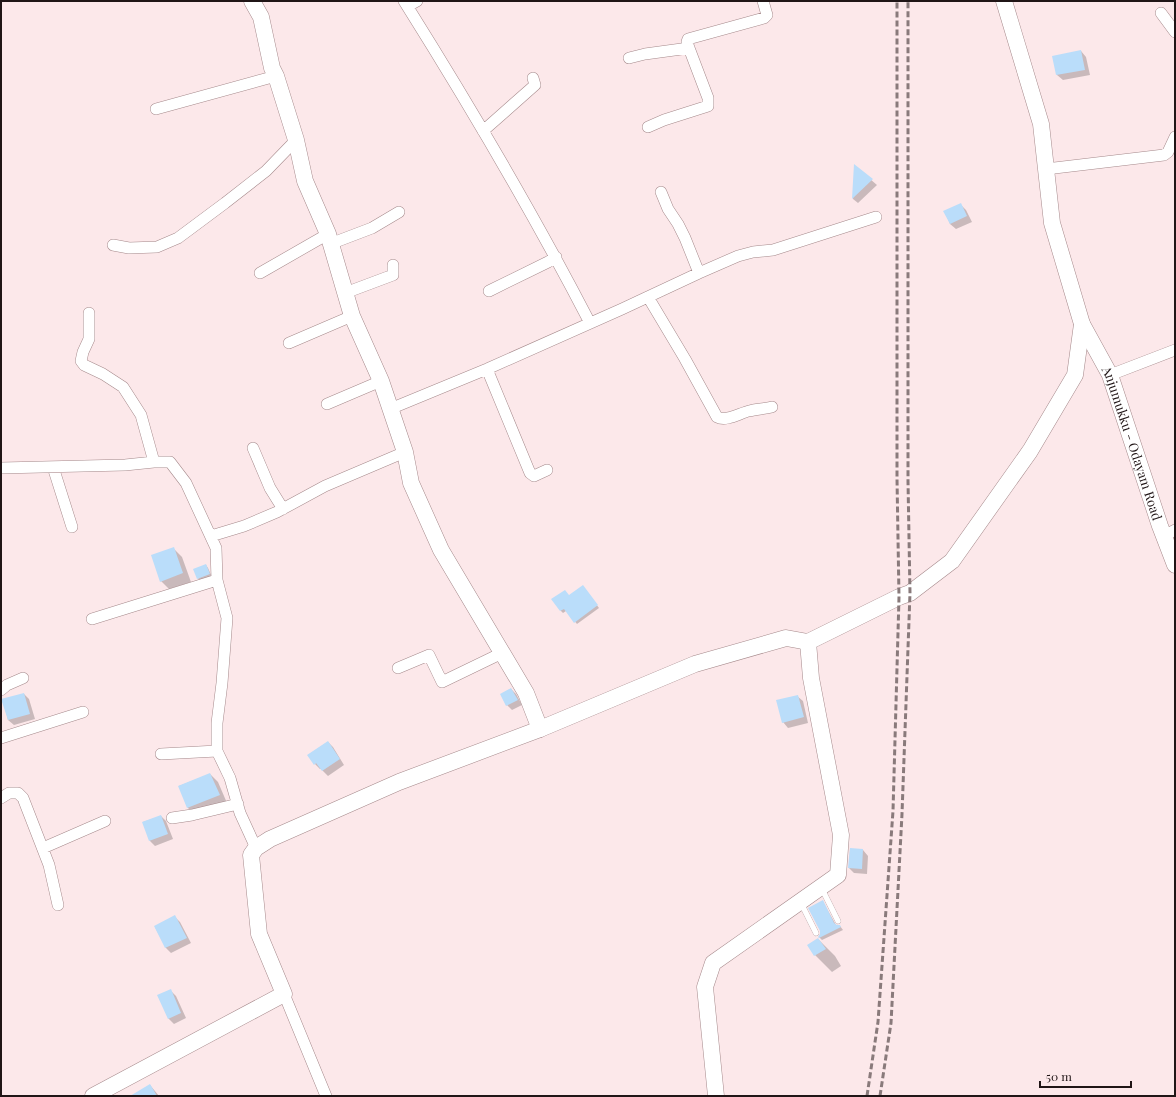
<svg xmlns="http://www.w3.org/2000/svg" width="1176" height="1097" font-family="'Playfair Display',serif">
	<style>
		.shadow { fill: #0003 }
		.building { fill: #baddfa }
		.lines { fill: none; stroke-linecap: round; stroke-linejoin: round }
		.lane-casing { stroke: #a5898b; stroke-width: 6 }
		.street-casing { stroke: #a5898b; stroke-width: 12 }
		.secondary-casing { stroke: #a5898b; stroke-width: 17 }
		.lane { stroke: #fff; stroke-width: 5.5 }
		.street { stroke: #fff; stroke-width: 11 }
		.secondary { stroke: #fff; stroke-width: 16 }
		.rail { stroke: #897a7b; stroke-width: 3; stroke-dasharray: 6 3; stroke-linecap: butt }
		.labels { text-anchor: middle; stroke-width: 3.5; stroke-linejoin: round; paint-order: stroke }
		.street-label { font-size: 13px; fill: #201516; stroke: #fce8ea }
	</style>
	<rect width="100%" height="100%" fill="#fce8ea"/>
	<path class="shadow" d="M1081,51l5,6 4,18 -27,5 -6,-5 -3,-18z
		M855,166l22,19 -19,18 -5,-4z
		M961,205l5,5 6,12 -16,7 -6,-5 -5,-12z
		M174,549l8,8 9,25 -22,7 -8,-8z
		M206,565l2,3 4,9 -12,4 -2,-3z
		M585,589l14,19 -22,16 -11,-13 -3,2 -2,-2 -8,-11 17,-4z
		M511,689l5,5 6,11 -10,5 -5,-5z
		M24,694l5,5 6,20 -21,6 -6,-5 -5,-20z
		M797,696l6,5 5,22 -20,5 -5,-6z
		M328,742l5,5 11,18 -16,11 -7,-7h-1l-5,-5z
		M210,774l8,8 9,21 -31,13 -8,-8 -9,-22z
		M161,816l5,5 7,18 -18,7 -5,-5 -7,-19z
		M850,849l13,1 5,6 -1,18 -13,-1 -5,-5z
		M823,902l13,23 4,1 3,4 -21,10 -3,-3 2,-3z
		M175,917l5,5 11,21 -20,10 -5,-5 -11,-21z
		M818,939l17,17 6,10 -9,6 -17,-17z
		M170,990l6,6 10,22 -12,6 -6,-6z
		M150,1085l9,11h-21z"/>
	<path class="building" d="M1081,50l4,20 -29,5 -4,-19z
		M854,164l19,15 -21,20z
		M961,203l6,13 -17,8 -7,-13z
		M174,547l9,26 -23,9 -9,-27z
		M206,564l4,10 -13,5 -4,-10z
		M583,585l15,20 -24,18 -10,-14 -4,2 -9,-12 14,-9 4,5z
		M511,688l7,12 -12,6 -6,-12z
		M24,693l6,21 -22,6 -7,-21z
		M798,695l6,22 -22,6 -6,-23z
		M328,741l12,18 -18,12 -6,-8 -2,2 -7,-10z
		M210,773l10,22 -33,13 -9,-22z
		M161,815l7,19 -19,7 -7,-19z
		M850,848l13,1 -1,20 -14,-1z
		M823,900l11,23 3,2h3l1,2 -22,11 -1,-1 2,-3v-3l-12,-23z
		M175,915l12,23 -22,10 -11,-22z
		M818,938l8,11 -12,7 -7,-11z
		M171,989l10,24 -13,6 -11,-24z
		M150,1084l7,12h-27z"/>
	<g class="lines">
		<g class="lane-casing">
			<path id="lane" d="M822,889l16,32
				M801,903l15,30"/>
		</g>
		<g class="street-casing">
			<path id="street" d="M404,1c66,105 129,212 186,322
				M408,6l9,-5
				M1161,13l14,19
				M629,58l16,-4 44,-6
				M156,109l120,-33
				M648,127l16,-7 44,-14v-8l-19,-50 -2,-6 1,-3 76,-21 3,-3 -4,-14
				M483,131l52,-46 -2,-7
				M1046,169l118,-14 4,-3 7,-15
				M661,192l7,17 10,15 7,14 14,35
				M330,244l42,-16 27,-16
				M113,245l16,3 28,-1 21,-9 47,-35 41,-32 30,-31
				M260,273l68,-39
				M489,291l59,-29 8,-5
				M345,293l48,-18v-10
				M648,297l37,62 32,58c9,5 23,-4 32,-6 7,-2 15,-2 23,-4
				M89,313v26l-6,13 -2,9 3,4 19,9 20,13 18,28 13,47h16l16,21 30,65 1,32 10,38 -5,65 -5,40v28l13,27 10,35 16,35
				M289,343l63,-27
				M487,369l43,104 4,3 13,-6
				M1110,375l65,-25
				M327,404l54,-23
				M390,409l97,-40 135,-60 77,-36 39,-17 15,-4 20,-2 103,-33
				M253,448l17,40 13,21
				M53,467l19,60
				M1,468l124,-3 29,-3
				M211,536l33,-10 33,-14 48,-26 80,-34
				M1164,536l11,-6
				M92,619l125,-39
				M398,668l31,-13 13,27 60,-29
				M1,690l6,-5 16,-7
				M1,738l82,-26
				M161,754l56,-3
				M1,798l8,-5h9l5,5 26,67 9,40
				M172,818l20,-3 46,-11
				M43,848l62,-27
				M284,994l42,102"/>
		</g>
		<g class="secondary-casing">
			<g id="secondary">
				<path d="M252,1l9,16 11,51 4,8 20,64 9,41 23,53 24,82 29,65 24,71 6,31 30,67 85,143 14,36"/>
				<path id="s1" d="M1082,324l28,51 50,151 15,39"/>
				<path d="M93,1096l191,-102 -25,-60 -8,-79 5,-7 14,-9 129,-57 141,-53 155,-65 91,-26 22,4"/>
				<path d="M716,1096l-11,-109 8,-24 125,-88 3,-40 -30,-157 -3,-36 91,-45 11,-4 42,-32 78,-110 45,-76 7,-51 -30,-101 -11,-99 -37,-123"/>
			</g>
		</g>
		<use href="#lane" class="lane"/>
		<use href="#street" class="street"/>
		<use href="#secondary" class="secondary"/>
		<path class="rail" d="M867,1096l11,-74 15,-211 6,-214 -2,-119v-477
			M880,1096l11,-73 11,-209 8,-221 -2,-112v-480"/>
	</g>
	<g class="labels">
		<g class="street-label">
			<text dy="5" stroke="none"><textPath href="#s1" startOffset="130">Anjumukku - Odayam Road</textPath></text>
		</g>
	</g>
	<rect width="1176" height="1097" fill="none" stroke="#201516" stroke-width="4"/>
	<path d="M1040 1081v6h91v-6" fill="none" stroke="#201516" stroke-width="2"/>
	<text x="1046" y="1081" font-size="12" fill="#201516" stroke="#fce8ea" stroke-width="3" paint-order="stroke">50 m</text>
</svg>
